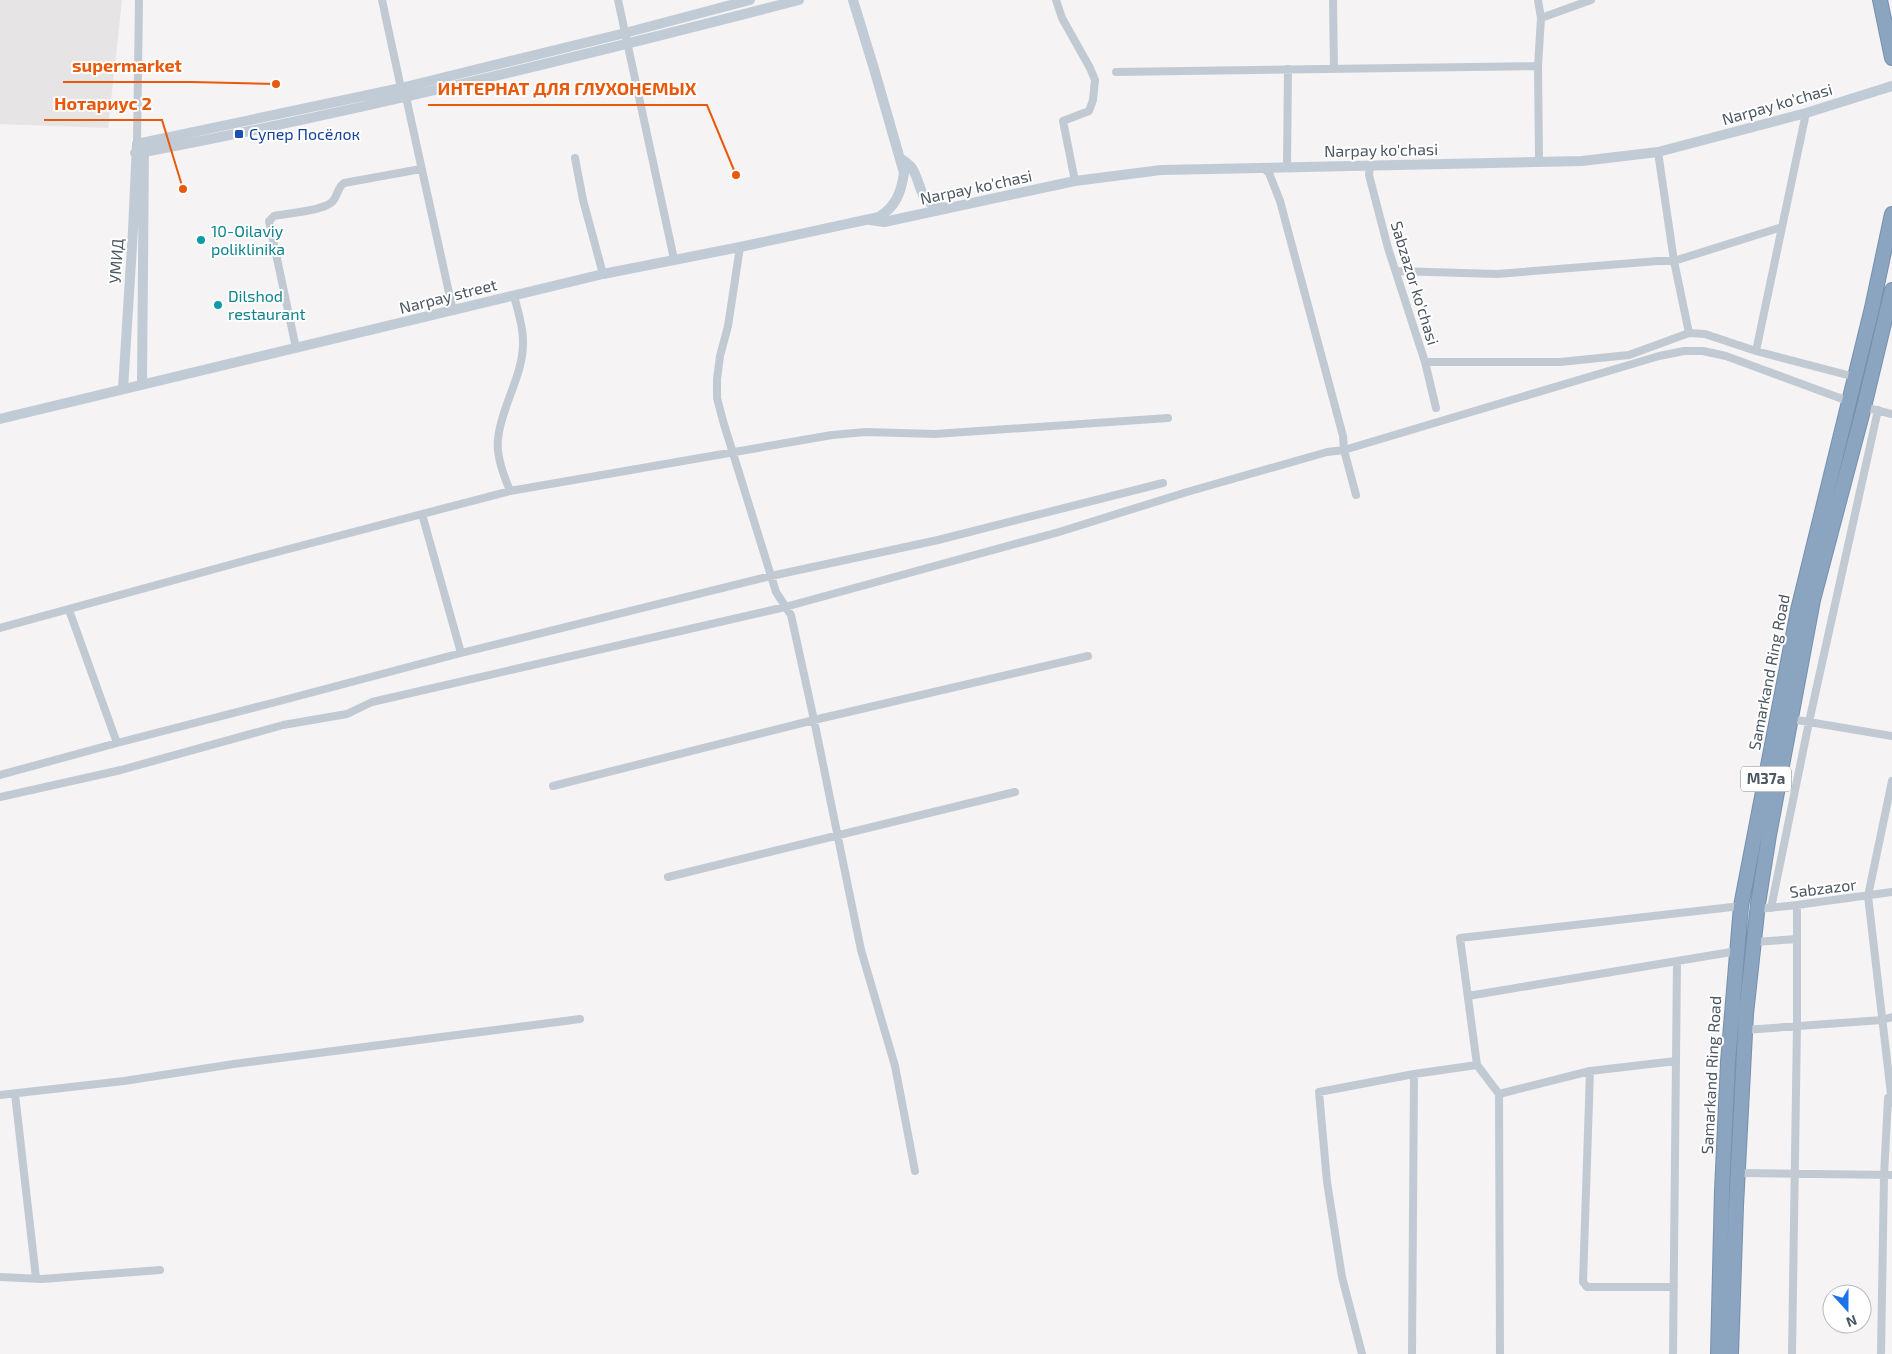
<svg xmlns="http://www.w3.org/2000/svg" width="1892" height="1354" font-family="'Exo 2',sans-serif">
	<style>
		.education { fill: #e6e4e5 }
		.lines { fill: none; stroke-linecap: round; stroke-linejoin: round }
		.highway-casing { stroke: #7690ad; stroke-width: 16 }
		.street { stroke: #c1cad2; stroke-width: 8 }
		.secondary { stroke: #c1cbd6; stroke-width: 10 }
		.highway { stroke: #8ba5c1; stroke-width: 14 }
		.transit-dot { fill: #1a4fb4; stroke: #fff; stroke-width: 2 }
		.culture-dot { fill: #0f9aa8; stroke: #fff; stroke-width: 2 }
		.labels { text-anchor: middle; stroke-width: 4; stroke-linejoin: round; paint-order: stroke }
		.shield { fill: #fff; stroke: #808990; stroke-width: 1 }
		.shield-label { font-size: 15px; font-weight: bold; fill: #4a5661 }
		.street-label { font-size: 16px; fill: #4a5661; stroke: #fff }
		.transit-label { font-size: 16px; fill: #164399; stroke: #fff; text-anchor: start }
		.culture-label { font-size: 16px; fill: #0d838f; stroke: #fff; text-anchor: start }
		.leader { fill: none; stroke: #e8590c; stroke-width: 2 }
		.callout-dot { fill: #e8590c; stroke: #fff; stroke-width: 2 }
		.callout-label { font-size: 18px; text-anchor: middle; font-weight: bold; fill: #e8590c; stroke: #fff; stroke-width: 4; stroke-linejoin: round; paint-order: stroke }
	</style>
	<rect width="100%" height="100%" fill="#f5f3f3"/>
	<path class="education" d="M0,0h122l-14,128 -108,-4z"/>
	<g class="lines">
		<g class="highway-casing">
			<path id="highway" d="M1880,0l12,58
				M1718,1354l4,-164 6,-128 13,-156 57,-296 74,-302 20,-94
				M1731,1354l5,-148 10,-192 12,-110 11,-69 44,-235 51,-193 28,-117"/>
		</g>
		<path class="street" d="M382,0l19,88 5,9 47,214
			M618,0l56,259
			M1056,0l6,18 28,50 5,12 -2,20 -4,11 -26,10 12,60
			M1333,0l1,69
			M1538,0l3,18 -3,48 1,96
			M1541,18l50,-18
			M1116,72l422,-6
			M137,144l2,-144
			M1658,152l16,109 15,72
			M575,158l8,42 20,74
			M1287,166l1,-97
			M1370,166l-1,9 19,73 37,114 11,46
			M1262,167l7,6 11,28 63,235 1,14 12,45
			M740,247l-12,79 -8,30 -3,23v19l6,23 53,171 15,23 23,105 47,230 34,116 20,105
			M1396,271l101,3 161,-13h16l108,-34
			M296,348l-27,-127 5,-5c15,-3 48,-5 58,-14 6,-6 5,-14 12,-19l77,-14
			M1756,351l50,-238
			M1425,362h135l69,-7 60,-22 16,1 51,17 99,26
			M1864,407l28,7
			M510,491c-6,-15 -14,-35 -12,-52 3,-33 26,-64 25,-98 0,-15 -5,-30 -9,-45
			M422,514l39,139
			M69,610l48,133
			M0,628l262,-72 248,-65 322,-56 34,-3 69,2 233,-16
			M1791,719l101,17
			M0,775l117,-32 159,-41 185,-49 310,-77 167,-36 225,-57
			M1892,781l-24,115 24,207
			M553,786l261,-66 274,-64
			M0,797l121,-27 162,-45 64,-11 25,-12 413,-95 274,-75 128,-40 140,-40 17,-2 315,-94 25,-5h19l23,5 122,45
			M668,877l347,-85
			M1771,908l38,-186 69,-312
			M1758,909l39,-4 95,-13
			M1754,942l43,-3
			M1468,996l269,-45
			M1745,1030l137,-10 10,-3
			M1477,1065l22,29 91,-23 86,-10
			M1590,1071l-7,211 4,5h87
			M15,1094l21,184
			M1499,1094l1,260
			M0,1095l124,-14 110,-17 346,-45
			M1738,1173l154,2
			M0,1277l42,2 118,-9
			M1362,1354l-20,-77 -15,-95 -8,-90 95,-18 63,-9 -17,-127 281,-32
			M1412,1354l2,-280
			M1673,1354l4,-393
			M1792,1354l5,-329v-120
			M1881,1354l3,-178 4,-78"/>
		<path class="secondary" d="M135,153l9,-1c220,-42 438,-96 655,-152
			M900,158c4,3 9,6 12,10 11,18 6,37 32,39
			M870,220l14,2 191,-41 86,-11 421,-9 76,-9 148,-39 86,-27
			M142,385l2,-239
			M123,389l10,-159 4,-86 264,-56 224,-55 125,-33
			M0,419l603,-145 137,-27 139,-30c17,-11 22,-24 25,-44l-29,-101 -22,-72"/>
		<use href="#highway" class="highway"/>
	</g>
	<rect class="transit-dot" x="234" y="129" width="10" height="10" rx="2.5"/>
	<g class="culture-dot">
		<circle cx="201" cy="240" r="5"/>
		<circle cx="218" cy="305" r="5"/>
	</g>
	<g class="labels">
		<rect class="shield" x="1741" y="766.5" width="50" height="25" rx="4"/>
		<g class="shield-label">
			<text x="1766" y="784">M37a</text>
		</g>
		<g class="street-label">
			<text transform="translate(1777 104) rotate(-16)" y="6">Narpay ko'chasi</text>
			<text transform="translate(1381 150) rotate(-1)" y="6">Narpay ko'chasi</text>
			<text transform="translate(976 187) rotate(-12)" y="6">Narpay ko'chasi</text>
			<text transform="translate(116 261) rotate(-86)" y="6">УМИД</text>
			<text transform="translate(1415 283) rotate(73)" y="6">Sabzazor ko'chasi</text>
			<text transform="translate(448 296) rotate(-14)" y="6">Narpay street</text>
			<text transform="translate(1769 672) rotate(-79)" y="6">Samarkand Ring Road</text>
			<text transform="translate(1823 888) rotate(-7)" y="6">Sabzazor</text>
			<text transform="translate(1711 1075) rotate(-87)" y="6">Samarkand Ring Road</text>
		</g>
		<g class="transit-label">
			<text x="249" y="140">Супер Посёлок</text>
		</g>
		<g class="culture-label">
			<text x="211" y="237">10-Oilaviy<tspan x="211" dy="18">poliklinika</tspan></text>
			<text x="228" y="302">Dilshod<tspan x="228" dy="18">restaurant</tspan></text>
		</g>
	</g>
	<path class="leader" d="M276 84L192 82H63M736 175L707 105H428M183 189L162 120H44"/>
	<g class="callout-dot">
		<circle cx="276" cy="84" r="5"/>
		<circle cx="736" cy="175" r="5"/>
		<circle cx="183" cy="189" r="5"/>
	</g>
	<g class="callout-label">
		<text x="127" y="72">supermarket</text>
		<text x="567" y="95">ИНТЕРНАТ ДЛЯ ГЛУХОНЕМЫХ</text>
		<text x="103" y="110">Нотариус 2</text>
	</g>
	<g transform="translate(1847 1309) rotate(159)"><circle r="24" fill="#ffffff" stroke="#b7bbc0"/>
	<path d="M0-4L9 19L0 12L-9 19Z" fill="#1a73e8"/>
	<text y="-8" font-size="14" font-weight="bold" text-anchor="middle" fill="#4a5661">N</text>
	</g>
</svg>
